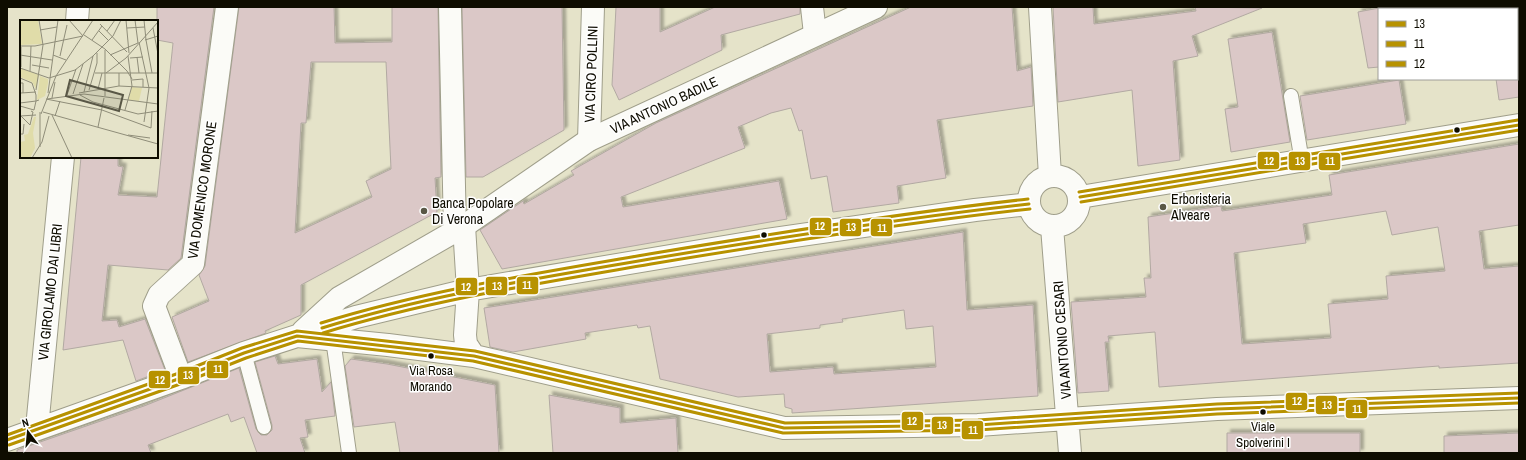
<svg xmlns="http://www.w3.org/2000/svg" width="1526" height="460" font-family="'Archivo Narrow',sans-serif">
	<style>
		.building { fill: #dbc8c7; stroke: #b2a9a2; fill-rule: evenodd; filter: url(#shadow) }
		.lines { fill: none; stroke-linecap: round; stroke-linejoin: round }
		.lane-casing { stroke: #9f9e8a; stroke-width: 16 }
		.street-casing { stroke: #9f9e8a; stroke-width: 24 }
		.secondary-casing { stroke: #9f9e8a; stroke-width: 24 }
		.lane { stroke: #fbfbf7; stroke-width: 14 }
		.street { stroke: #fbfbf7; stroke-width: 22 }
		.secondary { stroke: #fbfbf7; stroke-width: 22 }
		.bus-1-casing { stroke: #fff; stroke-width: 6 }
		.bus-2-casing { stroke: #fff; stroke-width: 6 }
		.bus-3-casing { stroke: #fff; stroke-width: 6 }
		.bus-1 { stroke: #b79200; stroke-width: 3 }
		.bus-2 { stroke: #b79200; stroke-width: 3 }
		.bus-3 { stroke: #b79200; stroke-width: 3 }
		.bus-dot { fill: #0e0c00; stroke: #fff; stroke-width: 1.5 }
		.poi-dot { fill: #595746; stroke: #fff; stroke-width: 1.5 }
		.labels { text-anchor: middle; stroke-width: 3; stroke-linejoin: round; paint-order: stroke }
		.bus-label { font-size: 13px; fill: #0e0c00; stroke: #fff }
		.street-label { font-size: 14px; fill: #0e0c00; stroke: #fff }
		.poi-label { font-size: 14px; fill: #0e0c00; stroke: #fff; text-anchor: start }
		.inset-road { fill: none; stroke: #8f8d79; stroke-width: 1 }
		.view { fill: #595746; fill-opacity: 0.15; stroke: #595746; stroke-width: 2 }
		.inset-edge { fill: none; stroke: #0e0c00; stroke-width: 2 }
		.line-badge { stroke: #fff; stroke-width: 1.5 }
		.badge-label { font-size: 11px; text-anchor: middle; font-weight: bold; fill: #fff }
	</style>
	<defs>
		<filter id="shadow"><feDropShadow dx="3.5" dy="-3.5" stdDeviation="1" flood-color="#0004"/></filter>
	</defs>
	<rect width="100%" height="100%" fill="#e5e3c9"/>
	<path class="building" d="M157,7h57l-33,251 -13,12 -60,-5 -6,56 15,-1 2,7 26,-8 20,51 -29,11 -13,-41 -60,10 18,-193h37v9l5,1 -5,28 39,2 16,-154 -16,-3z
		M239,7h95l1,36 57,-1v-35h46l3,170 -6,1 2,34 -136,73v30l-36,16 1,2 -78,29 -16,-45 37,-16 -10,-26 6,-9zM311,62h75l5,107 -25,12 6,16 -77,36 6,-110h5z
		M462,7h100l2,123 -81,47h-17z
		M616,7h44v25l55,-25h85v7l-79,21 1,15 -103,50 -7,-15z
		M911,7h101l5,64 14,-4 2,39 -96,14 9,58 -49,8 2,17 -66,9 -6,-36 -16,3 -9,-49 -3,1 -8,-23 -20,5 -33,14 7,21 -124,49 2,10 156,-26 8,38 -285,50 -22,-39 43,-29 1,3 50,-29 -3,-4 85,-48z
		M1053,7h40l1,17 102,-13 -1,-4 67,1 -70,28 6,20 -25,5 7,99 -42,6 -6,-76 -74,12z
		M1379,8v59l-11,1 -10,-56z
		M1272,32l18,110 -59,10 -6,-43 13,-2 -10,-68z
		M1496,79h23v18l-20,3z
		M1399,80l7,44 -99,16 -7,-44z
		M1519,144v81l-40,6 5,38 35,-3v97l-80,5v-2l-280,21 -4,-55 -47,4 1,6h-4l4,49 -31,2 -7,-91 75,-5 -2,-19h7l-3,-61 73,-11 1,5 110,-16 -3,-20zM1386,211l6,24 46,-8 7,44 -59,5 2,23 -60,5 3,34 -89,6 -8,-91 72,-10 -3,-19z
		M963,232l4,78 66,-5 5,91 -246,17v-4l-7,-2 -1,-13 -46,3 -78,-18 -10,-53 -12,2 -1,-3 -52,8 1,6 -73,13 -23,-5 -6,-39zM904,310l2,19 27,-3 3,41 -102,7 -1,-7 -63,5 -3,-38 53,-6v-3l23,-3 -1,-3z
		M275,356l3,8 39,-5 5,33 9,-10 4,34 -30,4 3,17 -8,1 5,15h-48l-13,-36 -13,5 -3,-8 -80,31 3,8h-134v-3l127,-44 95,-38 17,61 5,6h6l5,-5v-5l-17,-63z
		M351,359l36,5 108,21 4,68h-99l-5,-31 -41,5 -9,-61z
		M549,395l71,13v15l56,-5 2,35h-125z
		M1227,433h133v20h-133z
		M1519,433v20h-75v-17z"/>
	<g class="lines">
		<g class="lane-casing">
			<path id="lane" d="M1291,96l11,66
				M333,339l16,114
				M244,353l20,74"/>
		</g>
		<g class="street-casing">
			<path id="street" d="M450,7l5,224
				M812,7l3,27
				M1040,7l10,169
				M77,21l1,-14
				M589,140l4,-133
				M1029 201a25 25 0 1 1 50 0a25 25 0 1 1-50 0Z
				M1080,197l439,-72
				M1052,227l18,226
				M303,331l36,-33 125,-72 4,64 -3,45 1,9 8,12
				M297,336l91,9 86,11 310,72 194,-3 239,-16 302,-11
				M181,378l-27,-72 5,-11 34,-31 34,-257
				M37,428l26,-271
				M7,440l174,-62 63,-25 112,-36 112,-27 292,-49 215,-31 54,-6"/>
		</g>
		<g class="secondary-casing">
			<path id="secondary" d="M464,226l125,-86 287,-133"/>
		</g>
		<use href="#lane" class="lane"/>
		<use href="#street" class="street"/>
		<use href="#secondary" class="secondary"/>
		<g class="bus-1-casing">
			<path id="bus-1" d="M1080,197l439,-72
				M322,328c107,-33 218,-50 328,-69 126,-21 252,-41 379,-55
				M7,440l174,-62 63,-25 53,-17 177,20 310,72 194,-3 239,-16 302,-11"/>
		</g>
		<g class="bus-2-casing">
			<path id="bus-2" d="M1081,202l438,-72
				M323,333c108,-33 218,-50 328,-69 126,-21 252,-41 379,-55
				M9,445l174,-62 63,-25 52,-17 175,20 310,72 195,-3 239,-16 302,-11"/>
		</g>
		<g class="bus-3-casing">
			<path id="bus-3" d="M1079,192l439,-72
				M321,323c107,-33 218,-50 328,-69 126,-21 252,-41 379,-55
				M7,435l172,-62 63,-25 55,-17 178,20 310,72 193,-3 239,-16 302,-11"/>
		</g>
		<use href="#bus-1" class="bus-1"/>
		<use href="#bus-2" class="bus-2"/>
		<use href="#bus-3" class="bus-3"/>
	</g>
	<g class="bus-dot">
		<circle cx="1457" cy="130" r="3.5"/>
		<circle cx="764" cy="235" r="3.5"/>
		<circle cx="431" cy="356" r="3.5"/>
		<circle cx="1263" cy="412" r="3.5"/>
	</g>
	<g class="poi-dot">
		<circle cx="1163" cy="207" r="4"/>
		<circle cx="424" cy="211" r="4"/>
	</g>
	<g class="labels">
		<g class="bus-label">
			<text x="431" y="375">Via Rosa<tspan x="431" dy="16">Morando</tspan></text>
			<text x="1263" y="431">Viale<tspan x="1263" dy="16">Spolverini I</tspan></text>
		</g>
		<g class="street-label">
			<text transform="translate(591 74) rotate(-88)" y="5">VIA CIRO POLLINI</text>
			<text transform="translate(664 105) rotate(-25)" y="5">VIA ANTONIO BADILE</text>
			<text transform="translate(202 190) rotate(-82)" y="5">VIA DOMENICO MORONE</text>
			<text transform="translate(50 292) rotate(-84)" y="5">VIA GIROLAMO DAI LIBRI</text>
			<text transform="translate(1062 340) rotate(-94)" y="5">VIA ANTONIO CESARI</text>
		</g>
		<g class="poi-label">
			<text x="1171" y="204">Erboristeria<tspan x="1171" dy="16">Alveare</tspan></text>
			<text x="432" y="208">Banca Popolare<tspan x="432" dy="16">Di Verona</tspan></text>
		</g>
	</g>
	<g transform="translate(20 20)">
		<rect width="138" height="138" fill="#e5e3c9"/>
		<path d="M0,0h18l4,24 -22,1zM0,48l19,7 -3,14 -4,-7 -12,-5zM20,56l8,3v4l-3,13 -8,4zM112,67l10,1 -3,13 -11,-1zM14,97h2l-3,16 2,15 -5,10h-10v-16l5,-1 -1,-6 4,-1z" fill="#e0dca9"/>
		<path class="inset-road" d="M106,0l3,33M115,0l3,23M124,0l2,20M80,4l27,28M107,8l18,-1M133,8l5,26M20,10l17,-3M79,11l10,10M87,11l8,-11M64,15l21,14 22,22 5,8M72,20l10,-14M125,20l13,-4M126,20l6,33M119,22l10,46 -5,34M0,26h15l48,-10 -14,-16M0,35l32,5M33,35l13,5M90,35l28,-12M40,36l7,-31M108,36l4,30M117,37l2,16M110,38l13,-1M12,45l17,3M1,47v-20M0,48l29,10M10,51l1,-25M75,53h63M86,53l20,-15 32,-36M99,53v13M0,58l12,5 4,12v6l-16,2M29,58l26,-8 18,-14 20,-20 8,-16M112,60l11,-1v8M0,63h3v10M78,69l4,-16M16,70l7,-45 -4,-25M69,70l8,-27v-10M64,72l9,-36M1,73l15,-1M28,73l10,-73M59,73l40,-7 39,2M53,74l10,-30M47,75l9,-26M60,75l13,7 45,12 20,-3M85,76v-46M32,78l3,-16M26,79l56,11 49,18M27,79l37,-5 74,10M0,86l14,4 2,-9 3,-1M105,90l7,-24M23,92l115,32M21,94l15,-38 37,-56M32,95l20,43M0,96l16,-1M1,96l9,9 3,-13 -2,-1M35,96l5,-15M78,107l6,-29M131,108l1,-17M0,114h3l1,-10M108,115l22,3M20,127v-35M12,138l10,-16 7,-26"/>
		<path class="view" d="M50,60l53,15 -4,16 -53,-15z"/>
		<rect width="138" height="138" class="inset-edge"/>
	</g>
	<g class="line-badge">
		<rect x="1257" y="151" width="23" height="19" rx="4" fill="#b79200"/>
		<rect x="1288" y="151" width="23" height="20" rx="4" fill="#b79200"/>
		<rect x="1318" y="152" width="23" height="19" rx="4" fill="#b79200"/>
		<rect x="809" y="217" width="23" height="19" rx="4" fill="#b79200"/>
		<rect x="839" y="218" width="23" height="19" rx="4" fill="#b79200"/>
		<rect x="870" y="218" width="23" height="19" rx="4" fill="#b79200"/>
		<rect x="516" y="276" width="23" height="19" rx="4" fill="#b79200"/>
		<rect x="485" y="276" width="23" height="20" rx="4" fill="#b79200"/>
		<rect x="455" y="277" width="23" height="19" rx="4" fill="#b79200"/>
		<rect x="206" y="360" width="23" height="19" rx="4" fill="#b79200"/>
		<rect x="177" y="366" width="23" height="19" rx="4" fill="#b79200"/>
		<rect x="148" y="370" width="23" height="19" rx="4" fill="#b79200"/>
		<rect x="1285" y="392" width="23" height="19" rx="4" fill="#b79200"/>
		<rect x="1315" y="395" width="23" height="20" rx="4" fill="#b79200"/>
		<rect x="1345" y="399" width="23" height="20" rx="4" fill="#b79200"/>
		<rect x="901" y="411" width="23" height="20" rx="4" fill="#b79200"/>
		<rect x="931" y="416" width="23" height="19" rx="4" fill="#b79200"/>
		<rect x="961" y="420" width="23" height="20" rx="4" fill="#b79200"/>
	</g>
	<g class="badge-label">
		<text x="1269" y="165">12</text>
		<text x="1300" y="165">13</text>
		<text x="1330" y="165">11</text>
		<text x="820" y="230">12</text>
		<text x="851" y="231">13</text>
		<text x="882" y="232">11</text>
		<text x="527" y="289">11</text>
		<text x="497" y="290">13</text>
		<text x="466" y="291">12</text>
		<text x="218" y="373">11</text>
		<text x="188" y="379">13</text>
		<text x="160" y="384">12</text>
		<text x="1297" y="405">12</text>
		<text x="1327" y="409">13</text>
		<text x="1357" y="413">11</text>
		<text x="912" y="425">12</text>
		<text x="942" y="429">13</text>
		<text x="973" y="434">11</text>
	</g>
	<rect width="1526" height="460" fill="none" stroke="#0e0c00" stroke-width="16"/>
	<rect x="1378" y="8" width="140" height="72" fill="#ffffff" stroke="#9f9e99"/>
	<rect x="1386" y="21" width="20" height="6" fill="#b79200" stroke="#9f9e99"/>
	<text x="1414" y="28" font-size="12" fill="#0e0c00">13</text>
	<rect x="1386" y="41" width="20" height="6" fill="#b79200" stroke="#9f9e99"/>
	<text x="1414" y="48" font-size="12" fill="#0e0c00">11</text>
	<rect x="1386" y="61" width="20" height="6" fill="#b79200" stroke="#9f9e99"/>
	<text x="1414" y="68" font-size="12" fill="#0e0c00">12</text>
	<g transform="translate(28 432) rotate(344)" stroke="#ffffff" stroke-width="3" paint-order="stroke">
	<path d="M0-3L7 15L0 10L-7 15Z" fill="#0e0c00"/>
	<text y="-6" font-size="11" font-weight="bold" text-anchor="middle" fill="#0e0c00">N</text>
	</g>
</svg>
